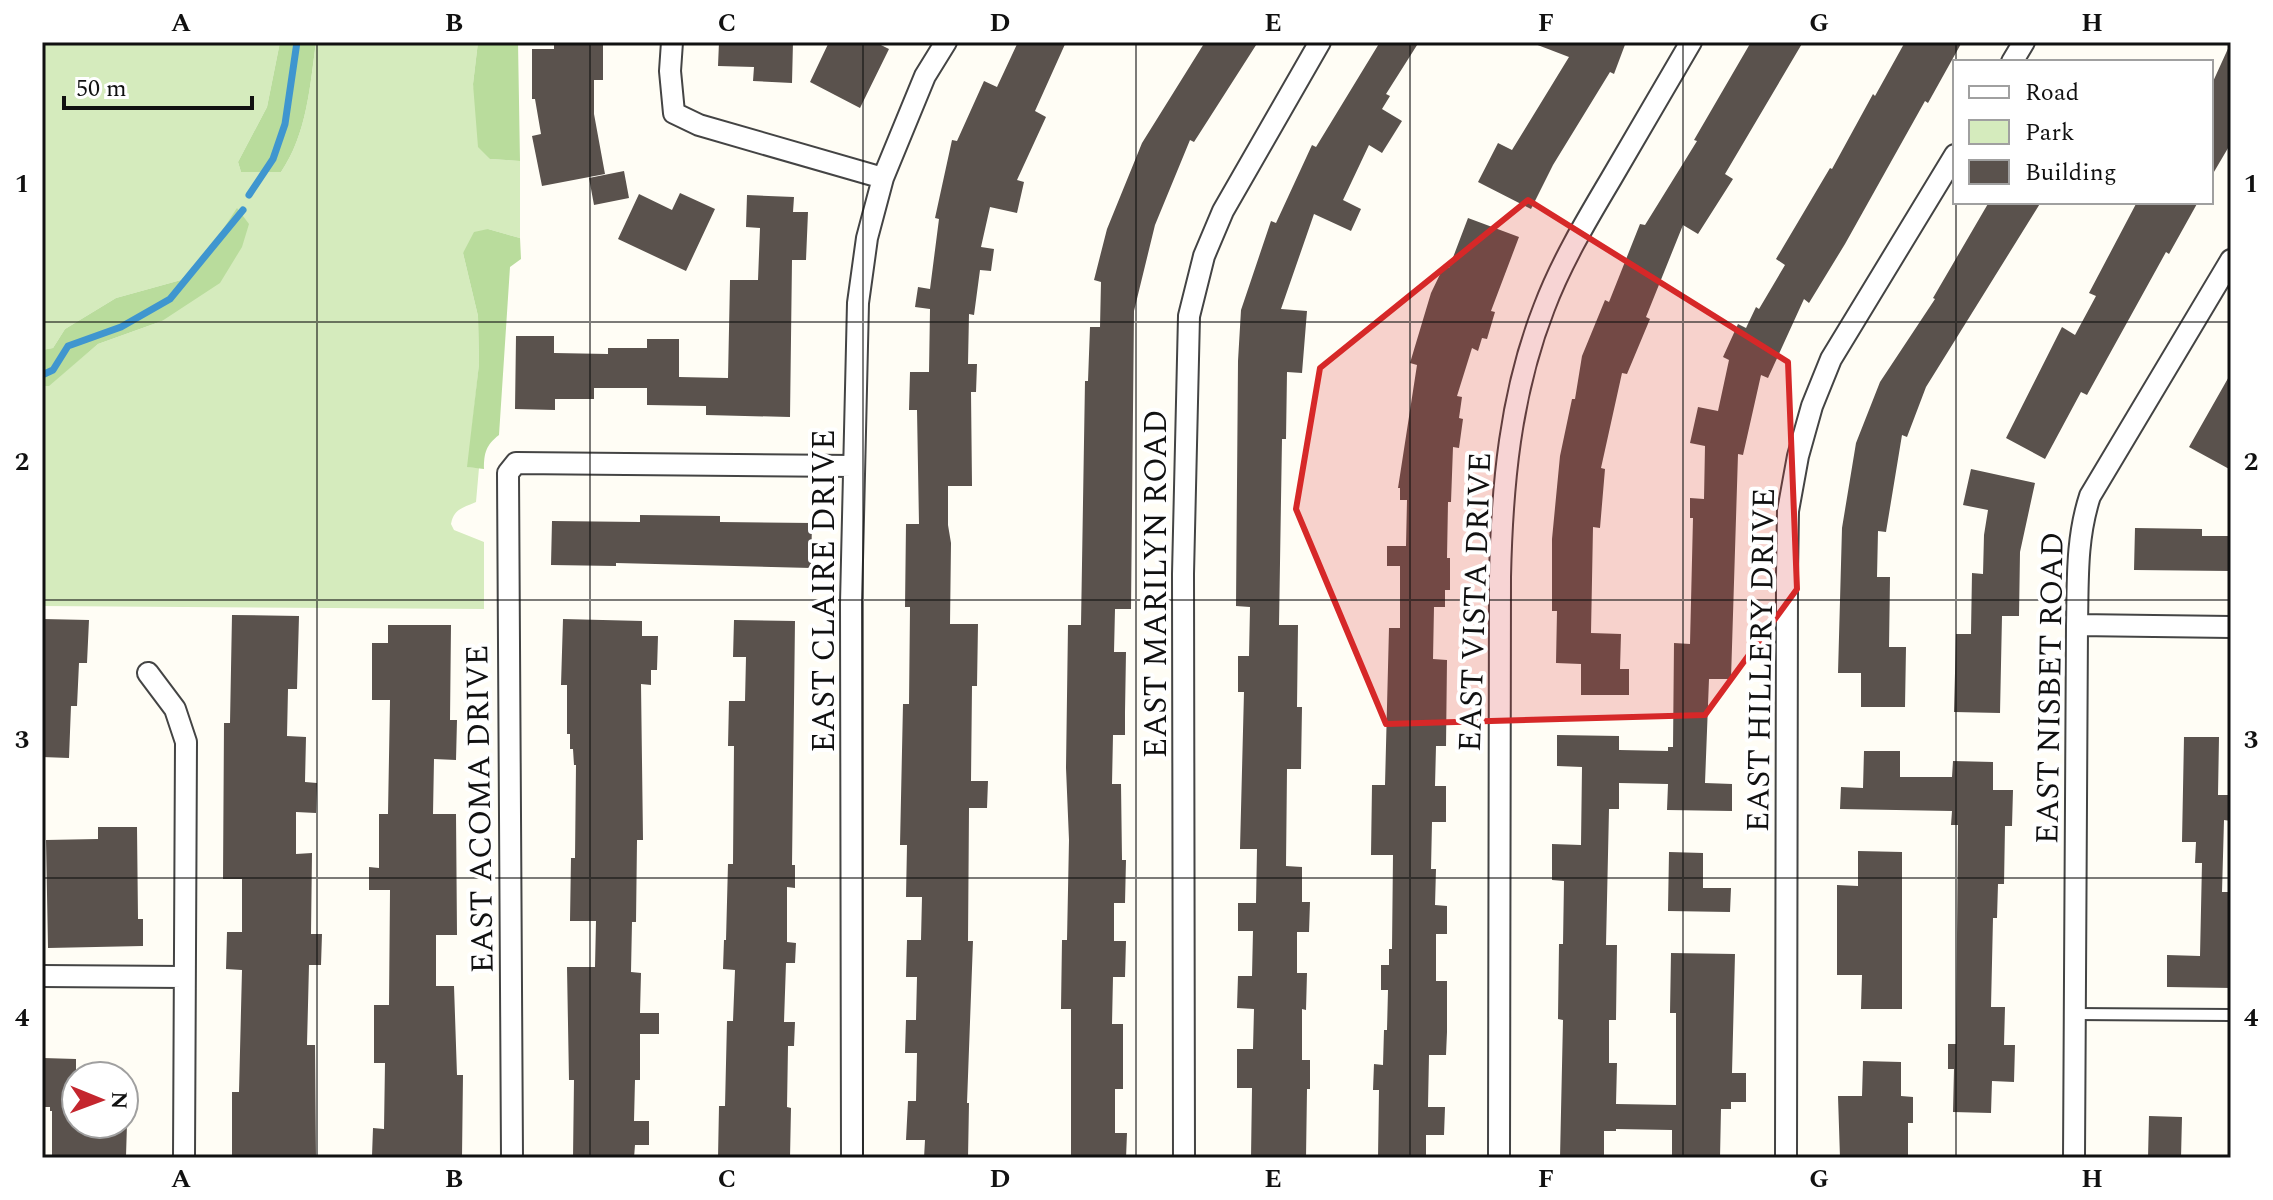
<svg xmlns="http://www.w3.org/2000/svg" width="2273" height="1200" font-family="Spectral,serif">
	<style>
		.green { fill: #d5ebbd }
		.forest { fill: #b9dc9c }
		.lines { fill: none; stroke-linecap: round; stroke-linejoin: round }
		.stream { stroke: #3f96cf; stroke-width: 7 }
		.building { fill: #5a524d }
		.service-casing { stroke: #444; stroke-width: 14 }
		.minor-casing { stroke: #444; stroke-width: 24 }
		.service { stroke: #fff; stroke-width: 10 }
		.minor { stroke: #fff; stroke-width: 20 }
		.marked { fill: #d62828; fill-opacity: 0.2; stroke: #d62828; stroke-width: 6; stroke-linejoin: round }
		.grid { fill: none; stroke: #111; stroke-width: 2; stroke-opacity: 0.55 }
		.labels { text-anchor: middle; stroke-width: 8; stroke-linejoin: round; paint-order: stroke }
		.street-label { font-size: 32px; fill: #111; stroke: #fff }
		.neatline { fill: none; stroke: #111; stroke-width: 3 }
		.grid-label { font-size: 26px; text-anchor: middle; font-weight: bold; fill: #111 }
	</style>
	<rect width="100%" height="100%" fill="#fffdf5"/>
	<path class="green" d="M42,42h238l-13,65 -29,55 3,10h40c26,-38 29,-86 35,-130h162l-5,42 17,75 30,2v77l-32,-9 -25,24 15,63 1,48 -11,103 11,1 -3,34c-14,6 -22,7 -25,22l3,6 30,12v67l-442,-3v-220l7,-1 49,-41 64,-23 75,-112 -23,34 -33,37 -65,18 -51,31 -12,19 -11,2z"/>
	<path class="forest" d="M280,42h36c-6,44 -9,92 -35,130h-40l-3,-10 29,-55z
		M478,42h40l2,119 -30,-2 -12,-12 -5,-63z
		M237,208l12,16 -7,23 -22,36 -58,38 -64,23 -49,42h-7v-36l11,-2 12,-19 51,-31 65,-18 33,-37z
		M488,229l32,9 1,21 -11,8 -11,168c-13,10 -15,18 -15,34l-17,-2 12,-103 -1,-48 -15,-63 11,-21z"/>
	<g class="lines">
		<path class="stream" d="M249,195l24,-36 12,-35 12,-82
			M42,375l11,-5 15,-24 53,-19 49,-28 73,-89"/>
	</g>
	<path class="building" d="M554,42h49v38h-9v34l11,60 -63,12 -10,-50 9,-2 -6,-35h-3v-50h22z
		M719,42h74l-1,41 -39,-2 1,-14 -36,-1z
		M829,42h46l14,7 -29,59 -50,-26z
		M1018,42h48l-31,69 11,6 -29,63 7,2 -7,31 -27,-6 -9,40 13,2 -3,22 -11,-1 -6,45 -5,-1 -1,50h9l-1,28h-5l1,94h-24v39l3,18 -1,81h28l-1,62h-5l-1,95h17l-1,27h-18l-1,133h5l-6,162h2l-1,55h-44l1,-18h-19l2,-39h8l1,-48h-12l1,-33h10l1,-43h-11l1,-37h14l1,-43h-16l1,-52h-7l3,-141h6l1,-97h-5l1,-83h13l-2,-114h-8l1,-38h19l1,-63 -15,-2 3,-20 12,2 9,-70 -4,-1 17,-78 5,1 27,-60 13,6z
		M1205,42h53l-64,100 -4,-2 -35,85 -21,86 -3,298h-16l-1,43h12l-1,60v23h-12l-1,49h9l1,76h4l-1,43h-11v38h12l-1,36h-12l-1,47h11v65h-8v44h12l-1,25h-55v-149h-10l1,-69h5l2,-100 -3,-72 2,-143h13l4,-244h3l2,-54h10l1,-45 -7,-2 13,-51 35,-86z
		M1380,42h39l-33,52 4,2 -8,13 20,12 -20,32 -13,-8 -26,55 18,9 -10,22 -37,-17 -33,95 26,2 -5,62 -15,-1 -1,67h-4l-3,186h19l-1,82h5l-1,62h-14l-1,97 16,1v35h8l-1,30h-12v41h10l-1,37 -4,-1v51h8v29h-3l-1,69h-55l1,-70h-15v-39h16l1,-40 -17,-1 1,-32h14l1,-45h-15v-28h18l1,-54h-17l4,-157h-6v-36h11l1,-49 -14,-1 2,-245 3,-51 30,-89 5,2 36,-78 4,2z
		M1535,42h91l-12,32 -4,-2 -57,93 -22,44 -53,-27 20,-39 14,7 57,-93 -34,-13z
		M1751,42h52l-78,132 8,5 -35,55 -15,-9 -37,92 4,2 -23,55 -5,-1 -21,95 4,1 -5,59 -7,-1 -2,106 30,1 -1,35h9v26h-48v-31l-25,-1 1,-52h-5v-72l8,-83 12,-57h3l7,-43 23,-56 4,2 31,-78 5,1 52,-84 -3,-1z
		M1905,42h57l-34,61 -3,-2 -80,143 -36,59 -5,-4 -36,79 -7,-3 -18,80 -5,-1 -7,225h-22l-4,104 27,1v27l-65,-1 1,-26 -49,-1v26h-10l-3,136h11l-1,75h-7v43h8l-1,41 60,1v-92h-6l1,-60 64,1 -3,119h14v29h-15v7h-10l-1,49h-48v-28l-56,-1v2h-12v27h-44l3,-138 -5,-1 1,-75h4l1,-63 -12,-1v-36l29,1 1,-78 -25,-1v-31l62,1v14l49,1v-4h5l1,-104 16,1 3,-126h-3v-20l14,1 1,-53 -15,-3 8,-36 20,4 11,-51 -6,-3 15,-33 8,4 10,-21 3,2 26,-44 -9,-6 54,-91 2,1 41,-75 2,2z
		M2231,42v101l-20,34v-91z
		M624,171l5,27 -35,7 -5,-27z
		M680,193l35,16 -29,62 -68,-32 21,-45 33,16z
		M747,195l47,2 -1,15h15l-2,48h-14l-2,157 -84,-2v-9l-59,-1v-17h-53v11h-39v11l-40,-1 1,-73h38v17l54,1v-6h39v-9h32v38l49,1 2,-98h28l2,-52 -14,-1z
		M1989,202h52l-115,185 -19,50 -5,-2 -16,97 -8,-1 -1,46h13l-1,70h17l-1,60h-44v-34h-23l4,-145 14,-85 24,-61 55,-83 -2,-1z
		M2137,202h61l-29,52 -3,-2 -79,143 -6,-3 -36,67 -39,-21 56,-111 13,8 21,-39 -7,-3z
		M1468,218l51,19 -28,74 4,1 -8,27 -5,-1 -4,13 -6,-3 -15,48 5,1 -3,21 4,1 -4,29 -6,-1 -2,55h-3l-1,56h3v32h-5v17h-11l-1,52 14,1 -1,86h-10l-1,40h11v36h-14l-1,47h5l-1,36 12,1v28h-11v47h11v51l-1,23h-17l-1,52h17l-1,28h-18v23h-48l1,-68h-6l1,-26 9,1 1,-35h3l1,-40h-7v-25h8v-16h3l1,-94h-22l1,-70h13l4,-157h11v-62h-13v-20h19l1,-46h-7v-12h-2l19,-123 -7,-2 21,-70 13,-27 5,2z
		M2231,373v97l-42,-23z
		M1971,469l64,14 -15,69 -1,64h-17l-2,97 -46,-1 2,-78h15l1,-61 11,1 1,-39 4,-25 -25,-5z
		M640,515l80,1v6l92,1 -1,45 -195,-5v3l-65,-1 1,-44 88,1z
		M2135,528l67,1v7h29v35l-97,-1z
		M232,615l67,1 -2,73h-9l-1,47 19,1 -1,45 12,1 -1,30 -20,-1v42l16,-1 -1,81h11l-1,31h-12l-2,80h8l1,113h-84v-66h7l3,-122 -16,-1 1,-37h15v-53h-19l1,-156h6z
		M42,619l47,1 -2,43h-8l-2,43h-6l-2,52 -27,-1z
		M563,619l79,2v15h16l-1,34h-6v15l-10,-1 2,156h-6l-1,82h-4l-1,50 10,1 -1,40h19v21h-19v46h-5l-1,41h15v24h-14l-1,13h-61l1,-78h-5l-2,-113h28l1,-46h-26l1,-63h4l1,-93h-2l-1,-16h-3v-15h-3v-49h-6z
		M734,620l61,1 -3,244h3v23l-8,-1v55l9,1 -1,20h-9l-2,59h11l-1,24h-6l-1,61 4,1 -1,50h-72l1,-52h6l2,-85h6l2,-51 -12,-1 1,-29h2l2,-76h5l1,-118h-6l1,-45h16l1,-44h-13z
		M388,625h63l-1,95h7l-1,40 -22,-1 -1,55h23l1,121h-21v51h18l3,89h6l-1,82 -90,-1 1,-28 11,1 1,-66h-11v-58h15l1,-115h-21v-23l10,1v-54h9l2,-114h-18v-57h16z
		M2184,737h35l-1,58h13v26l-7,-1 -2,72h9v96l-64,-1v-32l33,1 2,-93h-7l1,-21h-14z
		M1864,751h36v26h52l1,-16 40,1v28h20l-1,36h-7l-1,58h-6l-1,34h-4l-2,89h14l-1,38h11l-1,37 -22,-1 -1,32 -38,-1 1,-43h-6v-25h8l2,-219h-7l1,-14 -112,-2 1,-22 22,1z
		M98,827h39l1,92h5v27l-95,2 -2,-108 52,-1z
		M1858,851l44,1v157h-41l1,-34h-25v-90l21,1z
		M1669,852l34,1v35h28l-1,24 -62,-1z
		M43,1058l33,1v65h51l-1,32 -74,-1v-44h-2v-4h-8z
		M1863,1061l38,1v34l12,1v26h-5v35h-68l-2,-62h24z
		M2149,1116l33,1 -1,41h-33z"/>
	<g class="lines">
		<g class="service-casing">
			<path id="service" d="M2075,1014l156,1"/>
		</g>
		<g class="minor-casing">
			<path id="minor" d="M672,42l-2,29 4,42 25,12 184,53
				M2012,62l12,-20
				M2077,625l154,2
				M148,673l27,36 11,33 -2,416
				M42,976l142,1
				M512,1158l-4,-685 8,-10 337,3
				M852,1158l-1,-555 7,-300 9,-65 16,-60 42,-102 21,-34
				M1184,1158l-1,-584 6,-258 15,-60 19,-45 97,-169
				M1499,1158l1,-581c2,-91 10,-182 44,-269 17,-45 42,-87 67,-129 27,-46 53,-91 80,-137
				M1786,1158l1,-583 1,-64 10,-55 14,-50 19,-47 124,-204
				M2074,1158l3,-533c1,-44 -1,-86 13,-129l141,-236"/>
		</g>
		<use href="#service" class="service"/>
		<use href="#minor" class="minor"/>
	</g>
	<path class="marked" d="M1528,200l260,162 9,227 -92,126 -319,9 -90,-215 24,-141z"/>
	<path class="grid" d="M317,42v1116M590,42v1116M863,42v1116M1136,42v1116M1410,42v1116M1683,42v1116M1956,42v20M1956,202v956M42,322h2189M42,600h2189M42,878h2189"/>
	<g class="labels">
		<g class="street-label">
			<text transform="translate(1155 584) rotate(-90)" y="11">EAST MARILYN ROAD</text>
			<text transform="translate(823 591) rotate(-90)" y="11">EAST CLAIRE DRIVE</text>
			<text transform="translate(1474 602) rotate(-88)" y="11">EAST VISTA DRIVE</text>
			<text transform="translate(1760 660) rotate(-89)" y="11">EAST HILLERY DRIVE</text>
			<text transform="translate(2049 688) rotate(-89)" y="11">EAST NISBET ROAD</text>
			<text transform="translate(479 809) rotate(-91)" y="11">EAST ACOMA DRIVE</text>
		</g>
	</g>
	<rect width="2273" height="1200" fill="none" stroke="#ffffff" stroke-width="88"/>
	<rect x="1953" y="60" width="260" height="144" fill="#ffffff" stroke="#a0a0a0" stroke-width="2"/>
	<rect x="1969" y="86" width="40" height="12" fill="#ffffff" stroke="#a0a0a0" stroke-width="2"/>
	<text x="2025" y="100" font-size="24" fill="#111111">Road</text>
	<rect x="1969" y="120" width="40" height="24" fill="#d5ebbd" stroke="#a0a0a0" stroke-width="2"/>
	<text x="2025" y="140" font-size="24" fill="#111111">Park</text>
	<rect x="1969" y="160" width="40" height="24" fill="#5a524d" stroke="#a0a0a0" stroke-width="2"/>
	<text x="2025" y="180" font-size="24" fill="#111111">Building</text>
	<g transform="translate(100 1100) rotate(91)"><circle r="38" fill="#ffffff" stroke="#a0a0a0" stroke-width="2"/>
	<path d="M0-6L14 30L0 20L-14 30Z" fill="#c4262e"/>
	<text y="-12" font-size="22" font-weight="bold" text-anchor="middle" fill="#111111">N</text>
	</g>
	<path d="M64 96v12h188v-12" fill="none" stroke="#111111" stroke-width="4"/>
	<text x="76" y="96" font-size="24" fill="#111111" stroke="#ffffff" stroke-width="6" paint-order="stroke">50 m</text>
	<rect x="44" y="44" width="2185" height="1112" class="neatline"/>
	<g class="grid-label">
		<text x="181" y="31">A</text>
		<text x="454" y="31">B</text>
		<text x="727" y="31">C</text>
		<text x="1000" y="31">D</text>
		<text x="1273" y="31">E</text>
		<text x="1546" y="31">F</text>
		<text x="1819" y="31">G</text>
		<text x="2092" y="31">H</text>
		<text x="22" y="192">1</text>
		<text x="2251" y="192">1</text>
		<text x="22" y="470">2</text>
		<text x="2251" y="470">2</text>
		<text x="22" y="748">3</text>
		<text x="2251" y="748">3</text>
		<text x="22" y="1026">4</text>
		<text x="2251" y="1026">4</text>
		<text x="181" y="1187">A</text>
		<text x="454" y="1187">B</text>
		<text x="727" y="1187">C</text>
		<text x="1000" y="1187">D</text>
		<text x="1273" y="1187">E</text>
		<text x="1546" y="1187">F</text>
		<text x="1819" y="1187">G</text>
		<text x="2092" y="1187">H</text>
	</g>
</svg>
